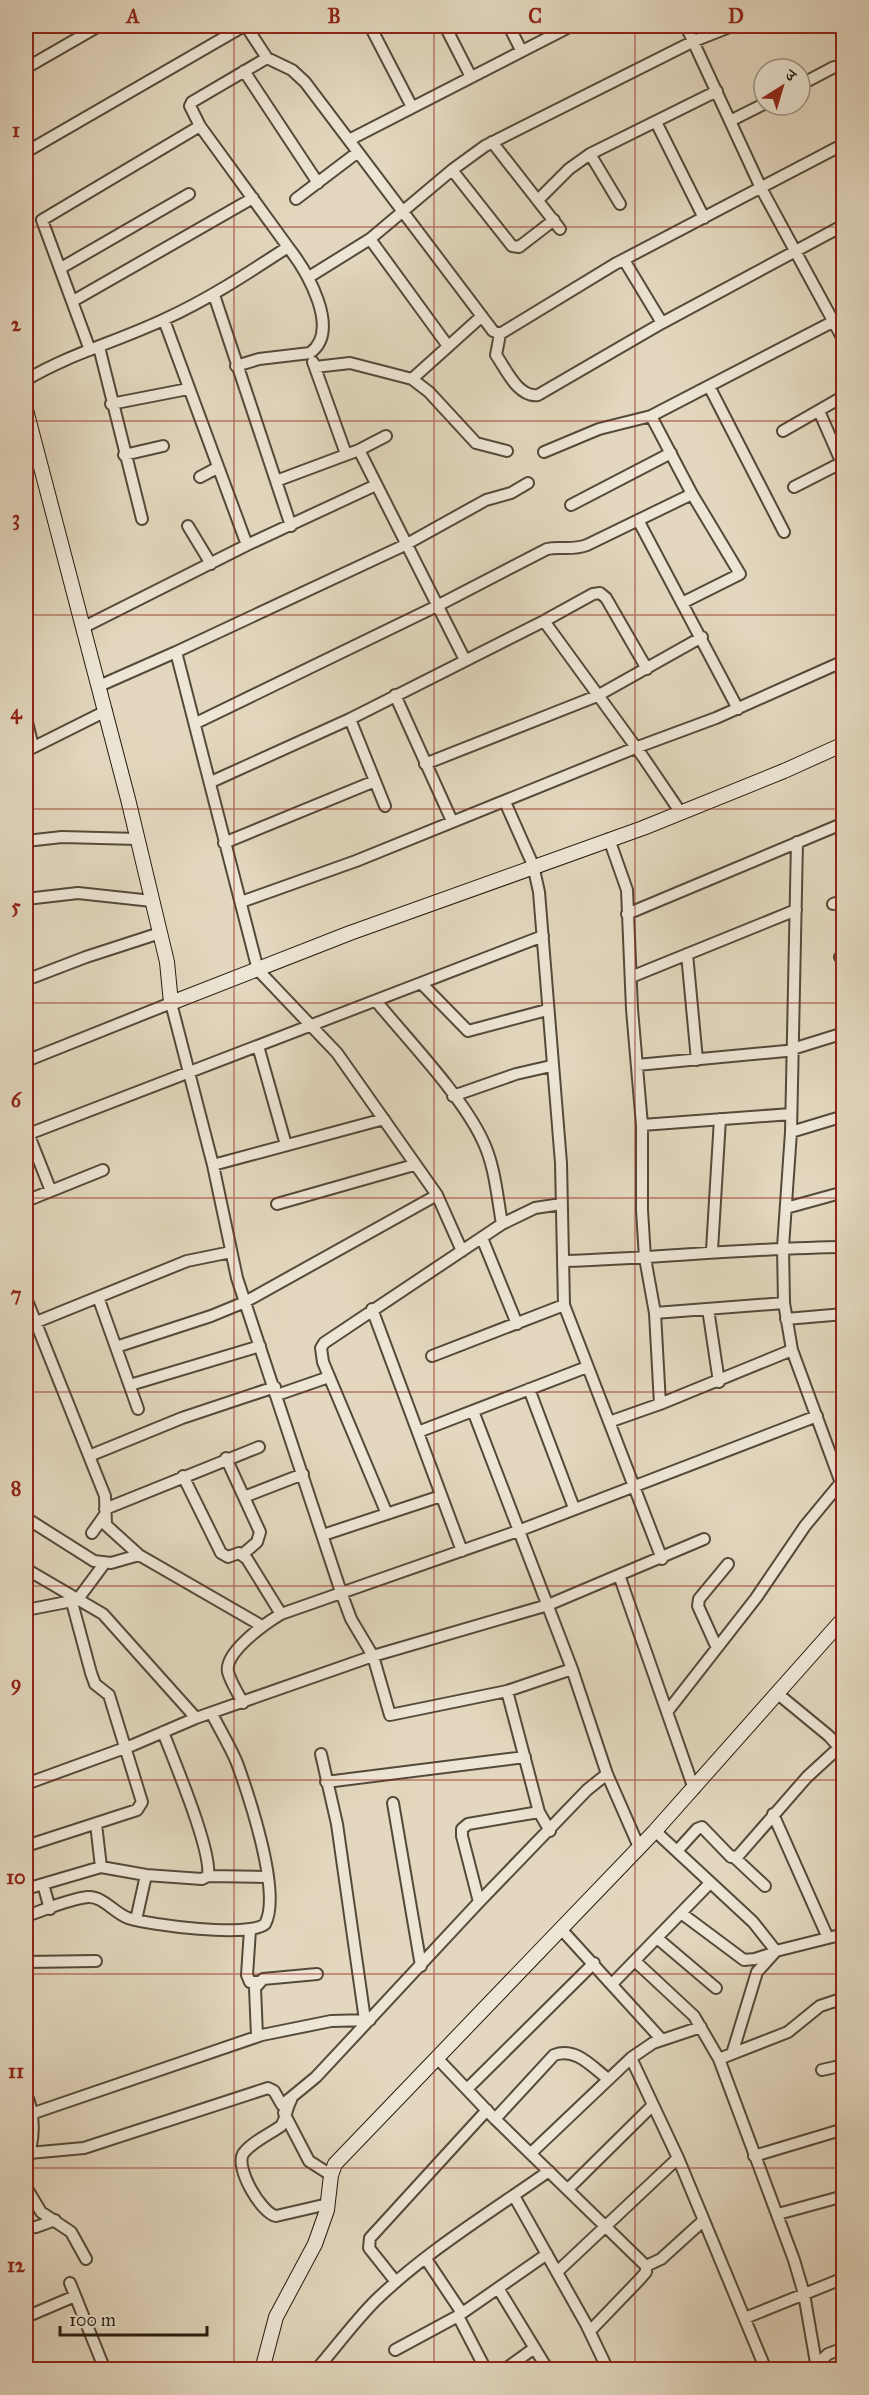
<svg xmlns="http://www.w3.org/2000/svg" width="869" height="2395" font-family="'IM FELL Great Primer','Noto Serif Devanagari',serif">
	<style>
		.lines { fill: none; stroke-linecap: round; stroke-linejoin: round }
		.street-casing { stroke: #544a39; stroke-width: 14 }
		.secondary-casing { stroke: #251a0c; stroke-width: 16 }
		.street { stroke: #ede6d5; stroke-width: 10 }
		.secondary { stroke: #ede6d5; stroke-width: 14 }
		.grid { fill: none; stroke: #8f2418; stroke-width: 1.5; stroke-opacity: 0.55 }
		.neatline { fill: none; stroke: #8f2418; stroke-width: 2 }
		.grid-label { font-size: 20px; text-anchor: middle; font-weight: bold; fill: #8f2418 }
	</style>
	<rect width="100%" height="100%" fill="#e3d8bf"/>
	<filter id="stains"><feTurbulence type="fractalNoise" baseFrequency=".00333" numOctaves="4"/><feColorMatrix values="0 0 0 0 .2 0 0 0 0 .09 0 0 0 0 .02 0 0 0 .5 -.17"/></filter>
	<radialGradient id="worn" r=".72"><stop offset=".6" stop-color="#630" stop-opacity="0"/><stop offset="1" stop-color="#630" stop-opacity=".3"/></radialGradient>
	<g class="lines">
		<g class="street-casing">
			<path id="street" d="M246,26l21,32 25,12 13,12 188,249 7,3 115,-70 229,-120
				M370,26l42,81
				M445,26l26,51
				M509,26l12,24
				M686,26l75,162 83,153
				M26,68l73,-42
				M244,71l74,112
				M800,85l34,-18
				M730,121l34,-17
				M656,122l48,96
				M349,140l222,-114
				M492,142l68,87
				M26,152l218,-126
				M590,154l30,50
				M452,170l60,76 7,1 35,-27
				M296,199l62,-47
				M538,200l31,-31 21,-15 127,-63
				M370,239l78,107
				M624,260l38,63
				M61,268l128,-74
				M309,277l61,-38 82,-69 33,-24 209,-105 38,-15
				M214,295l77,231
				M73,301l180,-103
				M164,320l83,225
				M500,334l-4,21c10,14 22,43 42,40l124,-72 182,-98
				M99,347l43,172
				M90,350l-48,-130 158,-94
				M313,362l33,92
				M236,366l23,-7 51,-6c32,-23 -4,-83 -22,-106
				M315,367l35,-4 62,16 17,13 47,51 31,8
				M412,379l70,-63
				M26,380c43,-26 93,-39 139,-61 44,-20 83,-46 123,-72l-88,-121 -10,-20 2,-4 75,-44
				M710,388l74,144
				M111,404l77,-15
				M819,411l25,57
				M651,416l41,78 48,80 -56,28
				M783,431l61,-35
				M359,450l106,210
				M544,452l55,-23 52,-13 193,-100
				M124,455l39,-9
				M200,477l17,-9
				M276,481l83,-31 27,-14
				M794,487l47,-24
				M571,505l100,-52
				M638,520l100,189
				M188,526l23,38
				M84,627l163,-82 129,-60
				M176,652l229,-107 81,-45 25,-7 17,-10
				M647,669l-41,-71 -6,-5 -7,1 -49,27 99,136 38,56
				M99,686l77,-34 82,318 79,83 100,142 25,56
				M395,695l57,126
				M26,718l7,29
				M350,719l35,87
				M196,723l241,-117 110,-57c14,-3 24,2 40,-4l105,-51
				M26,751l80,-40
				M425,764l172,-68 105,-59
				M211,782l139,-63 194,-98
				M505,802l28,63 6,27 22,271 3,142 98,254
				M609,839l18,51 5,119 10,116v85l3,48 10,55 5,91 -51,18
				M26,841l36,-4 76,2
				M797,842l-6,290 -8,115 1,56 8,47 52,141
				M224,843l151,-62
				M26,899l52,-6 74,8
				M241,902l115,-41 279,-113 81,-30 128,-57
				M833,904l11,-4
				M627,914l217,-91
				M687,954l10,106
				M840,957l4,-1
				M631,977l165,-67
				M26,980l60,-23 74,-24
				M421,983l47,48 79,-21
				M376,1001c32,39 85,94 106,138 13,26 15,57 20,85
				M258,1046l28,99
				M26,1061l145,-58 42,162 24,113 104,314 10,27 22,37 17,59 117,-24 65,-22
				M637,1065l149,-14 58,-18
				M453,1096l63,-22 35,-8
				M642,1125l149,-11
				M791,1132l53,-16
				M28,1133l23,58
				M26,1135l517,-199
				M213,1165l171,-46
				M26,1201l77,-31
				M277,1204l137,-39
				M786,1208l58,-16
				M482,1238l35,86
				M712,1250l8,-131
				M564,1261c93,-3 186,-13 280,-14
				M98,1297l40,112
				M26,1298l79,198 1,29 33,30 123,71
				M372,1309l90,242
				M708,1309l11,73
				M655,1313l129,-10
				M786,1319l58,-5
				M34,1323l153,-62 44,-9
				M116,1347l95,-31 34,-14 192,-107
				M432,1356l132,-51
				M130,1385l130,-39
				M529,1389l45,119
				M277,1395l52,-18
				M660,1404l132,-54
				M473,1411l99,258 35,105 32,73
				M418,1432l169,-65
				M89,1456l93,-38 93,-31
				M226,1458l34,74 -3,10 -14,12
				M183,1476l38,77 7,4 11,-4 8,6 34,55
				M244,1497l59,-23
				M105,1509l154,-62
				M387,1514l-64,-152 -2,-14 3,-5 178,-119 33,-16 26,-4
				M26,1518l68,43 17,2 28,-8
				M92,1533l12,-17
				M323,1535l118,-39
				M26,1569l77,45 93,104
				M619,1575l75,214
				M78,1599l26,-35
				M26,1610l46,-9
				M717,1648l-19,-42 1,-7 29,-35
				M507,1691l32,121 11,19
				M778,1694l51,42 14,16
				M243,1703c-5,-10 -12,-20 -15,-31 -4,-20 38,-49 53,-58l237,-83 299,-115
				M667,1712l89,-114 49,-72 38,-46
				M321,1754l16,70 28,196
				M326,1782l199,-25
				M26,1784l107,-39 63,-27 177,-62 175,-51 156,-66
				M393,1803l28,163
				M773,1814l55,124
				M655,1831l98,91 23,29 68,-17
				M26,1846l111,-36 5,-8 -33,-107 -14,-11 -4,-11 -21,-78
				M677,1851l20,-22 5,-2 29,30 7,-1 69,-79 37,-34
				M734,1857l31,29
				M101,1867l45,8 56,4 6,-3c4,-26 -34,-115 -45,-144
				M208,1876l59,1
				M43,1884l7,25
				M26,1889l75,-22 -5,-43
				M479,1902l-17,-66v-7l6,-5 71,-12
				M681,1913l63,47 11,-1 18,-6
				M26,1916c19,-6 42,-17 62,-19 15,-1 26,16 40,21 22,7 121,20 137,6 17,-30 -16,-128 -28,-161 -7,-17 -17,-33 -25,-49
				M136,1920l10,-45
				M561,1929l101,111
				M250,1930l-3,45 3,7h8
				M657,1938l59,50
				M635,1961l59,55 25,43 75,201 10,34 12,69
				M26,1962l70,-1
				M612,1984l98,-101
				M257,2036l-2,-48 8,-9 54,-5
				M732,2054l25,-82 19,-21
				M437,2058l58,61 151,147v6l-6,7 -50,52
				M631,2058l47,100 88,212
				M719,2059l69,-27 32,-26 24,-8
				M822,2070l22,-5
				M467,2089l127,-126
				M26,2094c8,16 10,48 0,63
				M291,2100c-5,9 -5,19 -10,26 -11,8 -31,17 -38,28 -8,14 18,59 33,62l52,-12
				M284,2113l25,48 22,14
				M31,2114l231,-79 69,-14 39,-1
				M495,2119l59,-64c22,-8 37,11 54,24
				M29,2153l55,-5 184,-60 6,3 8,14 34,-28 163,-175 108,-112 20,-16
				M531,2153l100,-95 22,-15 48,-16
				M754,2156l90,-27
				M26,2187l15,25 30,20 15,27
				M568,2189l85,-84
				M514,2196l72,128 22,46
				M778,2214l66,-18
				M26,2228l10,-1 19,-7
				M426,2259l36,54
				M646,2266l15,-7 43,-39
				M557,2272l121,-114
				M396,2282l-27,-34 1,-10 117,-128
				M70,2283l35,87
				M498,2288l50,82
				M458,2316l28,54
				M26,2317l49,-21
				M745,2318l99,-40
				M395,2350l63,-34 89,-62
				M316,2370c20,-23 39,-49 60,-70 52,-50 115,-88 173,-129
				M504,2370l29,-21
				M811,2370l17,-16 16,-6"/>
		</g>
		<g class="secondary-casing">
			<path id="secondary" d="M26,410l102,389 39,163 4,41 179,-70 293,-105 141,-57 60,-27
				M262,2370l14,-53 39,-73 12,-34 4,-35 4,-11 320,-333 189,-213"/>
		</g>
		<use href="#street" class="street"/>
		<use href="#secondary" class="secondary"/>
	</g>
	<path class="grid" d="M234,26v2344M434,26v2344M635,26v2344M26,227h818M26,421h818M26,615h818M26,809h818M26,1003h818M26,1198h818M26,1392h818M26,1586h818M26,1780h818M26,1974h818M26,2168h818"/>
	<rect width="869" height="2395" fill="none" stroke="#e3d8bf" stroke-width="66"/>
	<g transform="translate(782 87) rotate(37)"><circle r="28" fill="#ede6d5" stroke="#9d9485" stroke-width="1.5"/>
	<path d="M0-4.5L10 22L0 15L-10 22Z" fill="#8f2418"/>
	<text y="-9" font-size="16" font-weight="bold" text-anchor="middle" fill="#251a0c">उ</text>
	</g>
	<path d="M60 2326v9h147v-9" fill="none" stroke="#251a0c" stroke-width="3"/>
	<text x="69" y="2326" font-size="18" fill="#251a0c" stroke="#ede6d5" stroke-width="4.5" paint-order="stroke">100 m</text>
	<rect x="33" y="33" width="803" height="2329" class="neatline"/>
	<g class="grid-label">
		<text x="133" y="23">A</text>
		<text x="334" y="23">B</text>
		<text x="535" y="23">C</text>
		<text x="736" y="23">D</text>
		<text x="16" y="137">1</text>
		<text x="16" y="331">2</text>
		<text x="16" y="525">3</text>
		<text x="16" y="719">4</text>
		<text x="16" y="913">5</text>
		<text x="16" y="1107">6</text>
		<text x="16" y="1301">7</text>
		<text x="16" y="1495">8</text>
		<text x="16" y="1690">9</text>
		<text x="16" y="1884">10</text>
		<text x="16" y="2078">11</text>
		<text x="16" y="2272">12</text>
	</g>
	<rect width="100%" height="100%" filter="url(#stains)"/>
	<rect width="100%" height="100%" fill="url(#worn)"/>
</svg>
